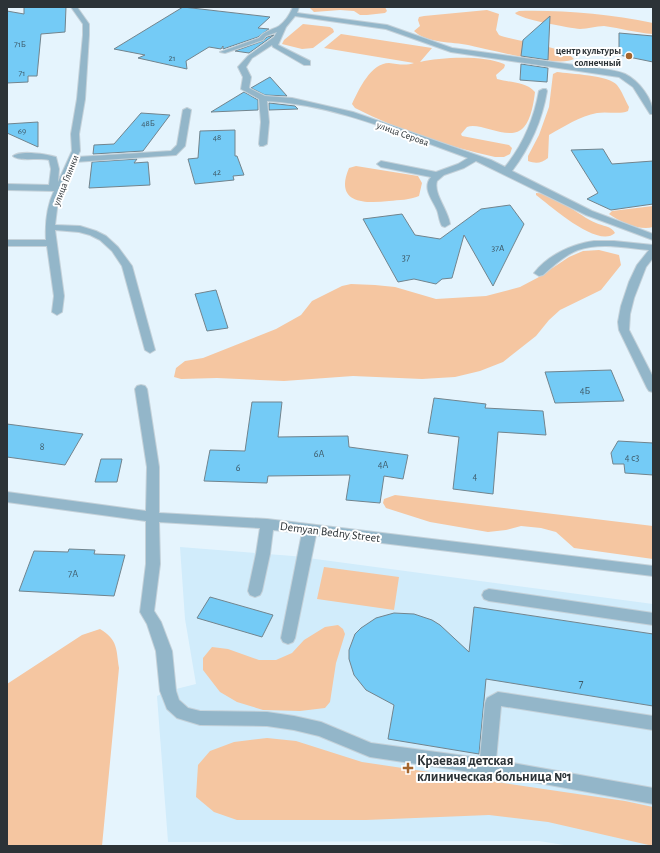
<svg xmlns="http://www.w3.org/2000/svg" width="660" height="853" font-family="'Alegreya Sans',sans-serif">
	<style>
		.built { fill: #d1ecfb }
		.green { fill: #f5c6a1 }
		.building { fill: #74cbf6; stroke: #72848d }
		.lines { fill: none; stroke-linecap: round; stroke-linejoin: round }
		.minor-casing { stroke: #c4d1d9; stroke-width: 2 }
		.minor { fill: #93b6c9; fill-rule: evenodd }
		.poi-dot { fill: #a4652d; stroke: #fff; stroke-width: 1.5 }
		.labels { text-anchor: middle; stroke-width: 4; stroke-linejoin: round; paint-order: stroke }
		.far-number-label { font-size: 9px; fill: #3e5967 }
		.far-poi-label { font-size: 10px; font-weight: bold; fill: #2c3337; stroke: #fff; text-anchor: end }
		.far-street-label { font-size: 10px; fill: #2c3337; stroke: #fff }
		.number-label { font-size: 10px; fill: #3e5967 }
		.street-label { font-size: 12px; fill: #2c3337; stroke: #fff }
		.near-number-label { font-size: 12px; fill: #3e5967 }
		.near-poi-label { font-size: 14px; font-weight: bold; fill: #2c3337; stroke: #fff; text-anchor: start }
	</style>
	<rect width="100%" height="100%" fill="#e5f4fd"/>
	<path class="built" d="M180,547l113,9 360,48v242h-83l-31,-5 -371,1 -11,-146 11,-5 28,-7 -11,-65z"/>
	<path class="green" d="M309,7h76l2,4 -2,2 -18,2h-7l-6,-4 -14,-1 -26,2z
		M487,10l12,4 -3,16 3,5c17,7 65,11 75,24 -15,9 -87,-10 -106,-14 -15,-3 -42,-2 -54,-14l6,-5 -2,-6 1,-3 5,-1z
		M519,11c45,-1 89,3 134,12v11c-17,-1 -32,-6 -49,-8 -8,0 -16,3 -24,3 -10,-1 -61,-10 -65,-16z
		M303,24l27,3 3,2 1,3 -21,16 -11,1 -20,-5 2,-4z
		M341,34l91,14 -12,14c21,-5 64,-7 84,2l1,1 -1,3 -8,7 1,4c13,4 28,2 38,13 -1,9 -4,28 -11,35 -13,16 -44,-6 -57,0 -2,2 -4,5 -6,7l1,2 47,9 3,3 -2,6 -6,3h-9c-48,-11 -95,-26 -140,-49l-3,-4c7,-15 19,-41 37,-41 8,1 17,3 25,0l-90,-15z
		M557,72c13,2 52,3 60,13 5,6 8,15 12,22l-1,4c-9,4 -20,0 -31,2 -17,3 -32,13 -48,22l-1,23c-6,5 -12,6 -20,3v-5l11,-21 10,-28 4,-33z
		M356,166l62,10 4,7 -3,13c-9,4 -20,4 -30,5 -25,3 -55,2 -40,-33z
		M536,193c19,0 43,23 60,30 6,3 16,3 19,10 -17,16 -64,-27 -79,-38z
		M653,206v21c-13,4 -33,-5 -44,-13l3,-3z
		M599,250l20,5 2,10 -20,25 -41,20 -11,10 -13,16 -33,26 -23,9 -25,6 -33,2 -69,-3 -69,5 -67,-3 -36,1 -7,-2 2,-9 9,-7 18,-3 73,-29 25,-14 11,-14 30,-15 9,-2 24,1 20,2 41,12 50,-3 34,-9 19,-10 30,-20 14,-6z
		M395,495l258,31v33l-79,-11 -18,-16 -15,-4 -20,-2 -15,4 -18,2 -58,-10 -44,-14 -3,-5 1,-4z
		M324,567l75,10 -5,33 -77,-11z
		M338,625l5,4 2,5 -9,29 -6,39 -5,6 -25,3 -37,-1 -26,-8 -17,-10 -17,-22v-12l9,-11 16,2 31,11h17l16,-7 12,-13 21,-13z
		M100,629c18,11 16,19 19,39l-17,178h-95v-162l75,-49z
		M267,738l29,3 66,21 263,39 28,6v39l-105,-24 -59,-7 -123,5h-129l-23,-8 -18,-15 2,-32 12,-14 24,-9z"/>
	<path class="building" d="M24,7h42l-1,25 -24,2 -4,42h-9v6l-21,1v-72l17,3z
		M183,7l87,10 -12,11 11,1 -11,8 -35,12v-3l-2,3 -12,-2 -23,14 1,8 -49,-11 7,-3 -31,-6z
		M550,16l-2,44 -27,-4 2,-16z
		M619,33l34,3v26l-34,-7z
		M274,35l-25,18 -14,-2 28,-10 4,-4z
		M521,64l27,4 -1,14 -27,-2z
		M270,77l17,19 -22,-1 -14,-7z
		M244,92l14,8v10l-47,2z
		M269,103l26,3 3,3 -29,1z
		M141,113l29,2 -27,36 -50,3 1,-9 20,-1z
		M38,122v25l-31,-14v-9z
		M235,130v26h2l7,19 -11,1 1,4 -39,4 -7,-25 10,-1 2,-27z
		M603,149l9,15 41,-3v43l-42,6 -24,-11 11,-6 -27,-43z
		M137,159l-3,4 14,-1 2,23 -61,3 3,-26z
		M510,205l14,19 -31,62 -29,-51 -12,43 -10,1 -6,5 -22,-5 -16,3 -35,-63 39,-5 13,21 25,4 41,-30z
		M216,290l12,38 -21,3 -12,-37z
		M611,370l13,31 -69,2 -10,-31z
		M434,398l52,6 -1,4 58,3 3,24 -48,-3 -5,62 -40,-5 6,-52 -31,-4z
		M252,402h30l-4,35 70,-1 1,11 59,8 -5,24 -19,-3 -4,27 -34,-3 4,-25 -82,1 -1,7 -63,-2 6,-31 35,1z
		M7,424l76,10 -18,31 -58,-8z
		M618,441l35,2v32l-28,-2 -1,-9h-11l-2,-11z
		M101,459h21l-5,23h-22z
		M69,549l26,1 -1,4 31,1 -11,41 -95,-5 15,-40 34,1z
		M210,597l63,18 -11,22 -65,-19z
		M474,607l179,27v72l-167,-27 -7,75 -91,-15 6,-34 -28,-15 -12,-15 -5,-16v-9l6,-16 6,-6 15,-10 18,-5 20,1 18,6 8,5 29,27z"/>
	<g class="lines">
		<g class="minor-casing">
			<path id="minor" d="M71,7h6l12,17v11l-4,64 -6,35 1,17 -3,6 94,-6 6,-6 6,-35 4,-2 4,2 -6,36 -9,9 -101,7 -17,39 -3,24 25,1 16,5 10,5 12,11 14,19 23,84 -5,3 -5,-3 -23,-84 -10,-15 -12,-11 -10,-5 -11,-3 -24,-2 9,66 -2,16 -5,3 -5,-3 2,-16 -7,-50h-40v-6h39c-1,-17 1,-34 8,-49l-47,-1v-6l42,1 2,-16 -2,-9c-10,-3 -29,2 -36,-4 7,-6 34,-2 43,1l3,12 -1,13 14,-31 -1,-17 6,-35 6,-64v-11z
				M293,7h6l-2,6 90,12 65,23 151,21c7,1 15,2 22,5 14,7 28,25 28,40h-3l-17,-27 -14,-10 -168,-25 -65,-23 -91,-13 -9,11 -8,18 32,16v4h-6l-31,-18 -1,-2 -20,13 -6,9 5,10 -2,11 16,8 27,2 61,14 138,48 14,7c18,-22 29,-48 34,-76l4,-2h3l1,2c-5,30 -17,56 -35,80l80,40 61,23v6l-67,-25 -110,-54 -12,7 -20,7 -7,6c-4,12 11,29 13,43l-5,3 -3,-1c-3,-5 -3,-11 -5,-16 -5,-11 -15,-22 -6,-33l-50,-10 -4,-3 4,-3 55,11 22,-8 10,-6c-65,-23 -131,-53 -201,-57l2,21 -2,22 -4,2h-3l-1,-2 2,-22 -2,-23 -18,-10 2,-12 -5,-10 10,-11 26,-19 3,-5 -11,4 -3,4 -38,13 -5,-1 39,-14c5,-7 13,-8 20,-12 6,-4 11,-12 14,-19z
				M594,241h20l39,4v13l-7,9 -12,31 -4,16 -1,16 24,47v15l-4,-1 -2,-3 -28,-58 -1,-8 3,-16 8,-24 8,-17 12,-15c-22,-2 -49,-8 -71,0 -13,5 -25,16 -35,25l-4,1 -5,-3c14,-18 38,-29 60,-32z
				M141,385l4,1 2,3 12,78v46l108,6 386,47v10l-337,-41 -21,103 -2,4 -5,2 -5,-2 -2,-4 21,-105 -29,-3 -3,24 -8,37 -2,4 -5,2 -5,-2 -2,-4 8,-37 4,-26 -101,-6 1,42 -6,47 7,11 11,29 4,40 3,9 9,8 12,3 67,1 27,4 27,6 50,21 109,15 5,-55 2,-5 11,-6 155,24v14l-152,-24 -5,54 157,28v16l-136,-25 -147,-22 -51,-21 -25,-6 -27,-4 -67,-1 -23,-7 -10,-9 -7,-18 -4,-40 -9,-27 -7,-12 6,-48v-43l-139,-19v-10l139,19 1,-44 -12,-78 2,-3z
				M489,589l164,24v12l-164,-24 -5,-2 -2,-4 2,-4z"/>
		</g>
		<use href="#minor" class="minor"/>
	</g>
	<g class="poi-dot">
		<circle cx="629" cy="56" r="4"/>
		<path d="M406 762h4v4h4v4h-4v4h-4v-4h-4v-4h4z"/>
	</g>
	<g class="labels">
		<g class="far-number-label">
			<text x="20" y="47">71Б</text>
			<text x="172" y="61">21</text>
			<text x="22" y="76">71</text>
			<text x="148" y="126">48Б</text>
			<text x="22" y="134">69</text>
			<text x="217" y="140">48</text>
			<text x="217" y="175">42</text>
			<text x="498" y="251">37А</text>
		</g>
		<g class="far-poi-label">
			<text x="621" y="54">центр культуры<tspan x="621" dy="12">солнечный</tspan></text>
		</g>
		<g class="far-street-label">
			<text transform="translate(403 133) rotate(20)" y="4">улица Серова</text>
			<text transform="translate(65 180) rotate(-68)" y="4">улица Глинки</text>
		</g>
		<g class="number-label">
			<text x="406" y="261">37</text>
			<text x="585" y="394">4Б</text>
			<text x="42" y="450">8</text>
			<text x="319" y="457">6А</text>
			<text x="632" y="461">4 с3</text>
			<text x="383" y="468">4А</text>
			<text x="238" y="471">6</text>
			<text x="475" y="480">4</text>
			<text x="73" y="577">7А</text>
		</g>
		<g class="street-label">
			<text transform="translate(330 532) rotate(7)" y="4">Demyan Bedny Street</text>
		</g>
		<g class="near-number-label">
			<text x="581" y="687">7</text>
		</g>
		<g class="near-poi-label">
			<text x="417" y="765">Краевая детская<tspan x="417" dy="16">клиническая больница №1</tspan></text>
		</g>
	</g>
	<rect width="660" height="853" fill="none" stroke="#2c3337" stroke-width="16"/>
</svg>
